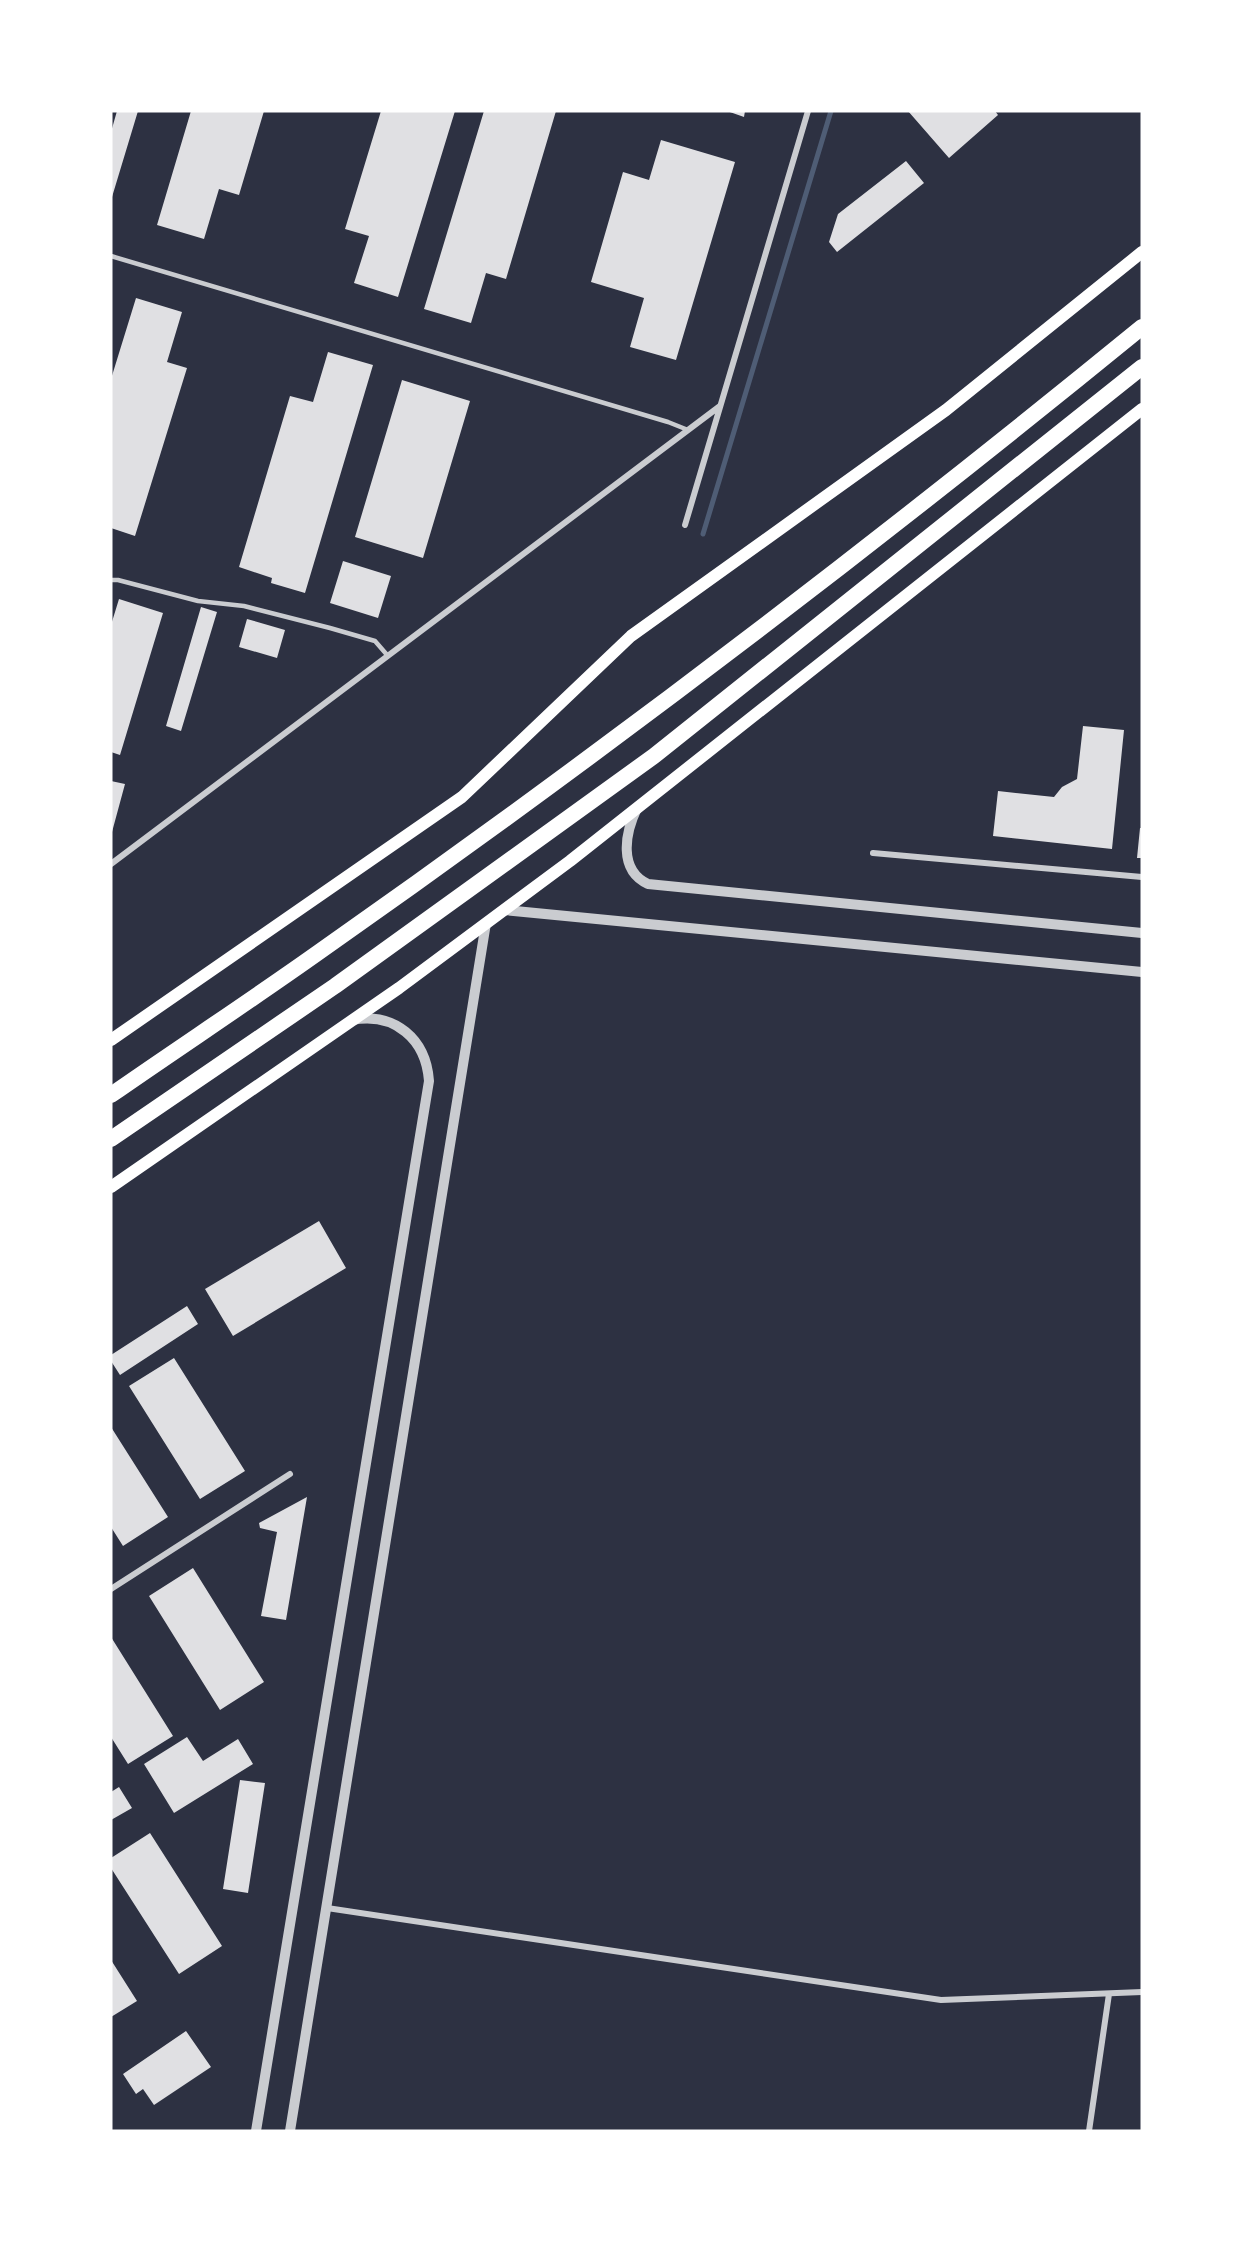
<svg xmlns="http://www.w3.org/2000/svg" width="1253" height="2242" font-family="Figtree,sans-serif">
	<style>
		.lines { fill: none; stroke-linecap: round; stroke-linejoin: round }
		.stream { stroke: #4f5d75; stroke-width: 5 }
		.building { fill: #e0e0e3 }
		.service { stroke: #caccd0; stroke-width: 4.5 }
		.minor { stroke: #caccd0; stroke-width: 6 }
		.tertiary { stroke: #caccd0; stroke-width: 10 }
		.secondary { stroke: #fff; stroke-width: 12 }
		.motorway { stroke: #fff; stroke-width: 16 }
	</style>
	<rect width="100%" height="100%" fill="#2d3142"/>
	<g class="lines">
		<path class="stream" d="M703,534l128,-423"/>
	</g>
	<path class="building" d="M117,111h21l-26,86 -1,-65z
		M191,111h73l-25,84 -20,-6 -15,50 -47,-14z
		M381,111h74l-57,186 -44,-14 15,-47 -24,-7z
		M484,111h72l-50,168 -20,-6 -15,50 -47,-14z
		M727,111h18l-1,6z
		M908,111h87l3,4 -49,43z
		M661,140l74,22 -59,198 -46,-13 14,-49 -53,-16 32,-110 26,8z
		M906,161l18,22 -87,69 -8,-10 9,-28z
		M136,298l46,14 -15,50 20,6 -52,168 -24,-8v-149z
		M328,352l45,13 -68,228 -34,-10 1,-5 -33,-11 51,-171 23,6z
		M402,380l68,21 -47,157 -68,-21z
		M343,561l48,15 -13,42 -48,-15z
		M119,599l44,14 -43,142 -9,-3v-127z
		M201,607l16,5 -36,119 -15,-5z
		M247,619l38,11 -8,28 -38,-11z
		M1083,726l41,4 -12,119 -119,-13 5,-45 56,6 8,-10 15,-8z
		M111,781l14,3 -13,48h-1z
		M1140,828h2v30h-5z
		M319,1221l27,47 -113,68 -28,-47z
		M187,1306l11,18 -78,51 -9,-14v-6z
		M174,1358l71,113 -45,28 -71,-113z
		M111,1427l57,90 -45,29 -12,-19z
		M307,1497l-21,123 -25,-4 16,-84 -17,-4 -1,-5z
		M193,1568l71,114 -44,28 -71,-114z
		M111,1637l62,99 -45,28 -17,-27z
		M187,1737l16,24 35,-22 15,25 -79,49 -30,-49z
		M240,1780l25,3 -17,110 -25,-4z
		M119,1787l13,21 -21,12v-28z
		M150,1833l72,113 -43,28 -68,-106v-10z
		M111,1960l26,41 -26,16z
		M186,2031l25,36 -57,38 -11,-16 -7,5 -13,-20z"/>
	<g class="lines">
		<path class="service" d="M111,256l557,166 20,8
			M111,580h7l80,21 46,5 86,22 45,13 13,15"/>
		<path class="minor" d="M685,525l123,-414
			M873,853l269,24
			M111,864l609,-458
			M111,1589l179,-115
			M327,1908l614,92 201,-8
			M1089,2131l20,-137"/>
		<path class="tertiary" d="M637,808c-12,25 -19,62 11,76l494,49
			M504,910l638,62
			M256,2131l173,-1050c-3,-42 -34,-69 -77,-61
			M290,2131l196,-1208"/>
		<path class="secondary" d="M111,1040l351,-243 169,-161 315,-226 196,-158
			M111,1187l288,-199 171,-127 572,-452"/>
		<path class="motorway" d="M111,1095c69,-48 139,-94 208,-143 282,-198 556,-407 823,-625
			M111,1139l224,-153 319,-230 488,-389"/>
	</g>
	<rect width="1253" height="2242" fill="none" stroke="#ffffff" stroke-width="225"/>
</svg>
